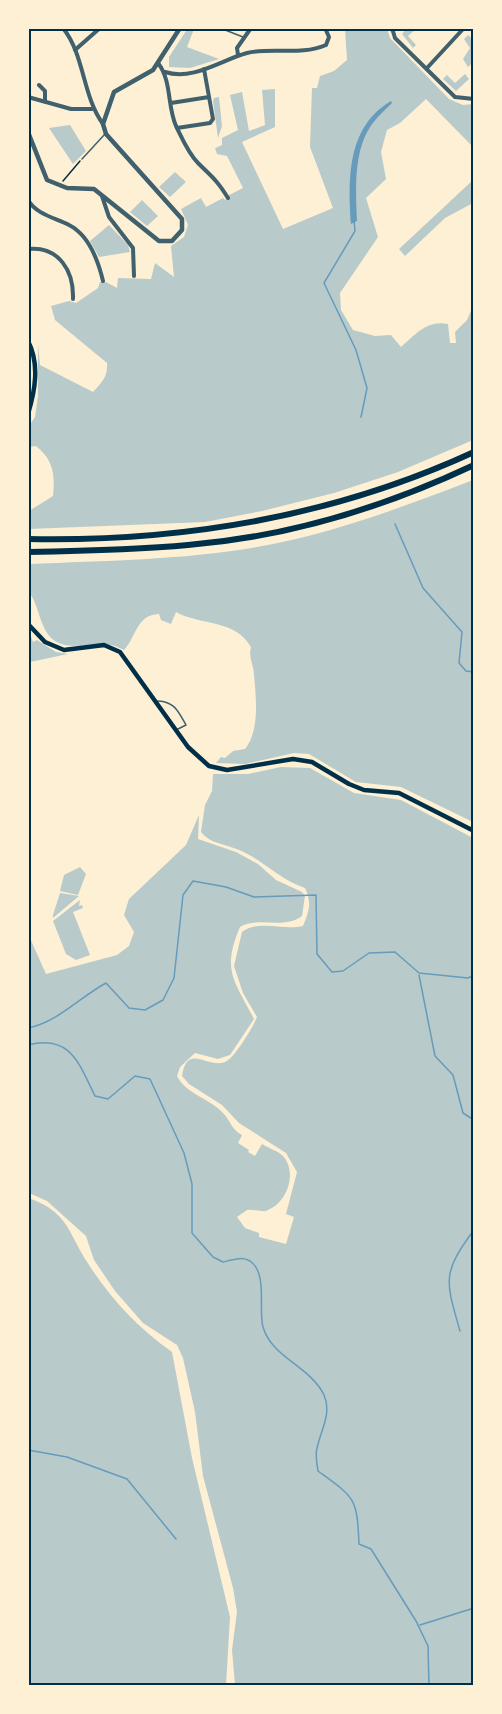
<svg xmlns="http://www.w3.org/2000/svg" width="502" height="1714" font-family="Montserrat,sans-serif">
	<style>
		.green { fill: #b9caca }
		.water { fill: #669bbc }
		.lines { fill: none; stroke-linecap: round; stroke-linejoin: round }
		.stream { stroke: #669bbc; stroke-width: 1.5 }
		.path { stroke: #003049; stroke-width: 1.5 }
		.service { stroke: #3f606c; stroke-width: 1.5 }
		.minor { stroke: #3f606c; stroke-width: 4 }
		.tertiary { stroke: #3f606c; stroke-width: 4.5 }
		.secondary { stroke: #003049; stroke-width: 4.5 }
		.motorway { stroke: #003049; stroke-width: 6 }
		.neatline { fill: none; stroke: #003049; stroke-width: 2 }
	</style>
	<rect width="100%" height="100%" fill="#fdf0d5"/>
	<path class="green" d="M188,28l6,1 -7,18 32,12 -29,9 -21,-1v-10z
		M407,28l9,1 -8,7 8,9 -3,3 -11,-14z
		M345,29h42l3,9 59,61 14,6 10,-1v43l-47,-48 -26,24 -13,7 -6,22 5,27 -20,19 12,39 -38,56 1,17 12,20 22,6 16,-1 10,12c15,-13 26,-27 47,-23l2,19h6l-1,-11 12,-12 6,-14v134l-75,32 -64,21 -72,18 -57,11 -176,7v-18l24,-15c2,-20 1,-36 -17,-50l-7,1v-21l6,-9 3,-21v-52l2,21 53,27c9,-10 15,-15 14,-29l-52,-43 -4,-14 18,-5 7,2 22,-15 2,-6h6l11,6 1,-10 33,1 4,-16 19,14 -3,-31 13,-9 4,-12 -7,-16 20,-11 5,9 17,-9 2,2 4,-5 14,-7 -16,-32 -10,-2 -2,-6 7,-3v-7l16,-8 -8,-35 12,-3 7,39 16,-6 -3,-35 13,-1v38l-33,15 41,87 50,-21 -23,-61 2,-59h5l3,-12 14,-5 13,-11z
		M468,35l6,5 -1,22 -5,5 -5,-8 7,-11 -6,-9z
		M465,74l4,5 -13,12 -13,-12 4,-4 8,8z
		M219,97l3,29 -4,12 -5,-37 1,-3z
		M70,125l16,26 -13,13 -24,-36z
		M175,172l11,10 -16,15 -11,-10z
		M473,180v23l-28,15 -40,38 -6,-7z
		M142,200l16,16 -11,10 -17,-14z
		M109,225l19,20 2,7 -31,5 -9,-16z
		M473,480v342l-72,-35 -45,-5 -47,-28 -15,-1 -49,11 -29,-1 5,-6 4,1 8,-7 12,-2c15,-18 11,-52 9,-74 0,-10 -6,-18 -3,-28 -16,-28 -49,-21 -75,-35l-5,12 -10,-4 -2,-6c-23,1 -22,22 -35,36 -25,-15 -49,4 -69,-9 -16,-11 -15,-35 -26,-49v-28c85,-4 174,-4 258,-23 60,-13 129,-39 186,-61z
		M29,631l4,11 4,-2 19,12 12,2 -38,8z
		M281,767l29,1 44,25 47,7 72,38v847h-238l-3,-35 5,-38 -4,-24 -30,-112 -8,-64 -12,-54 -6,-13 -34,-22 -28,-32 -21,-31 -8,-24 -39,-35 -18,-8v-257l17,38 71,-19 12,-9 5,-14 -10,-17 5,-16 57,-54 13,-30 -1,24 38,13 22,12 18,16 26,12 3,4 -3,20c-19,14 -43,0 -62,11 -19,44 -5,54 14,92l-24,36 -12,4 -23,-6 -15,14 -3,9c10,19 33,22 47,38 7,8 8,16 18,21l-4,8 11,7 -1,2 7,4 7,-12c6,4 16,7 21,12 15,17 4,48 -17,55 -5,1 -13,-2 -19,-1l-10,7 8,11 14,5v4l27,7 8,-27 -8,-3 11,-42 -11,-19 -47,-30 -17,-18 -33,-21 -7,-8c5,-34 26,-7 43,-14 8,-2 29,-36 32,-45l-14,-24 -9,-27 8,-34c16,-13 42,-1 61,-6 6,-14 9,-23 2,-38 -28,-10 -40,-27 -66,-38 -13,-6 -29,-6 -38,-18l4,-27 7,-14 1,-17h35z
		M80,867l6,7 -8,21 -18,-4 4,-16z
		M60,893l19,3 -26,22v-3z
		M80,900l-1,6 3,-1 1,3 -10,4 17,43 -14,5 -10,-6 -13,-33z
		M29,1198c41,15 39,36 60,67 22,34 49,63 83,87l20,106 38,159 -4,68h-197z"/>
	<path class="water" d="M391,101l1,2c-7,7 -16,15 -22,24 -17,27 -14,64 -13,94l-6,3c-3,-46 -4,-97 40,-123z"/>
	<g class="lines">
		<path class="stream" d="M354,220l1,11 -31,52 32,67 11,38 -6,29
			M395,524l28,64 39,44 -3,31 7,8 8,1
			M419,975l16,81 18,19 10,38 11,7
			M28,1028c30,-6 52,-31 78,-45l23,25 16,2 18,-10 11,-22 9,-83 10,-14 33,6 28,10 62,-2 1,59 15,18 11,-1 26,-18 26,-1 24,21 49,5 6,-3
			M28,1045c43,-11 51,19 67,51l13,3 27,-23 15,3 34,74 8,31v49l21,24 10,5c9,-2 19,-6 27,-1 18,12 8,48 13,66 9,31 47,39 61,68 8,18 -3,35 -7,53 -2,7 0,16 1,23 37,27 39,26 41,73l12,5 45,72 12,25 1,40
			M460,1331c-14,-50 -19,-57 14,-101
			M28,1450l39,7 60,22 49,60
			M420,1625l54,-17"/>
		<path class="path" d="M63,181l17,-20"/>
		<path class="service" d="M220,28l23,9
			M82,159l23,-25
			M158,701c17,1 20,10 28,24l-10,5"/>
		<path class="minor" d="M63,28c22,28 19,67 40,96
			M392,28l3,10 60,59 19,2
			M28,29l1,-1
			M75,50l25,-22
			M238,55l-1,-7 14,-20
			M158,63c14,18 9,43 18,63 6,12 12,27 22,37 14,14 19,17 30,35
			M427,68l37,-40
			M165,72c28,9 56,-12 82,-19 25,-6 54,3 79,-8l3,-8 -4,-9
			M39,85l6,6v11
			M28,97l43,12h21
			M171,103l38,-6
			M177,128l33,-5 3,-4 -9,-50
			M102,196l7,21 24,31 1,28
			M28,200c8,14 27,18 41,25 20,10 29,35 34,56
			M28,249c31,-3 46,22 45,50"/>
		<path class="tertiary" d="M28,132l19,48 20,8 27,1 65,52h13l10,-11v-11l-76,-85 -3,-10 11,-32 39,-22 27,-42"/>
		<path class="secondary" d="M28,341c12,23 7,50 0,73
			M28,624l17,18 19,8 40,-5 16,7 68,95 21,19 18,4 66,-11 19,3 37,22 15,6 35,3 75,38"/>
		<path class="motorway" d="M28,539c155,3 305,-22 446,-87
			M28,552c54,-1 108,-2 160,-7 98,-8 197,-38 286,-80"/>
	</g>
	<rect width="502" height="1714" fill="none" stroke="#fdf0d5" stroke-width="60"/>
	<rect x="30" y="30" width="442" height="1654" class="neatline"/>
</svg>
